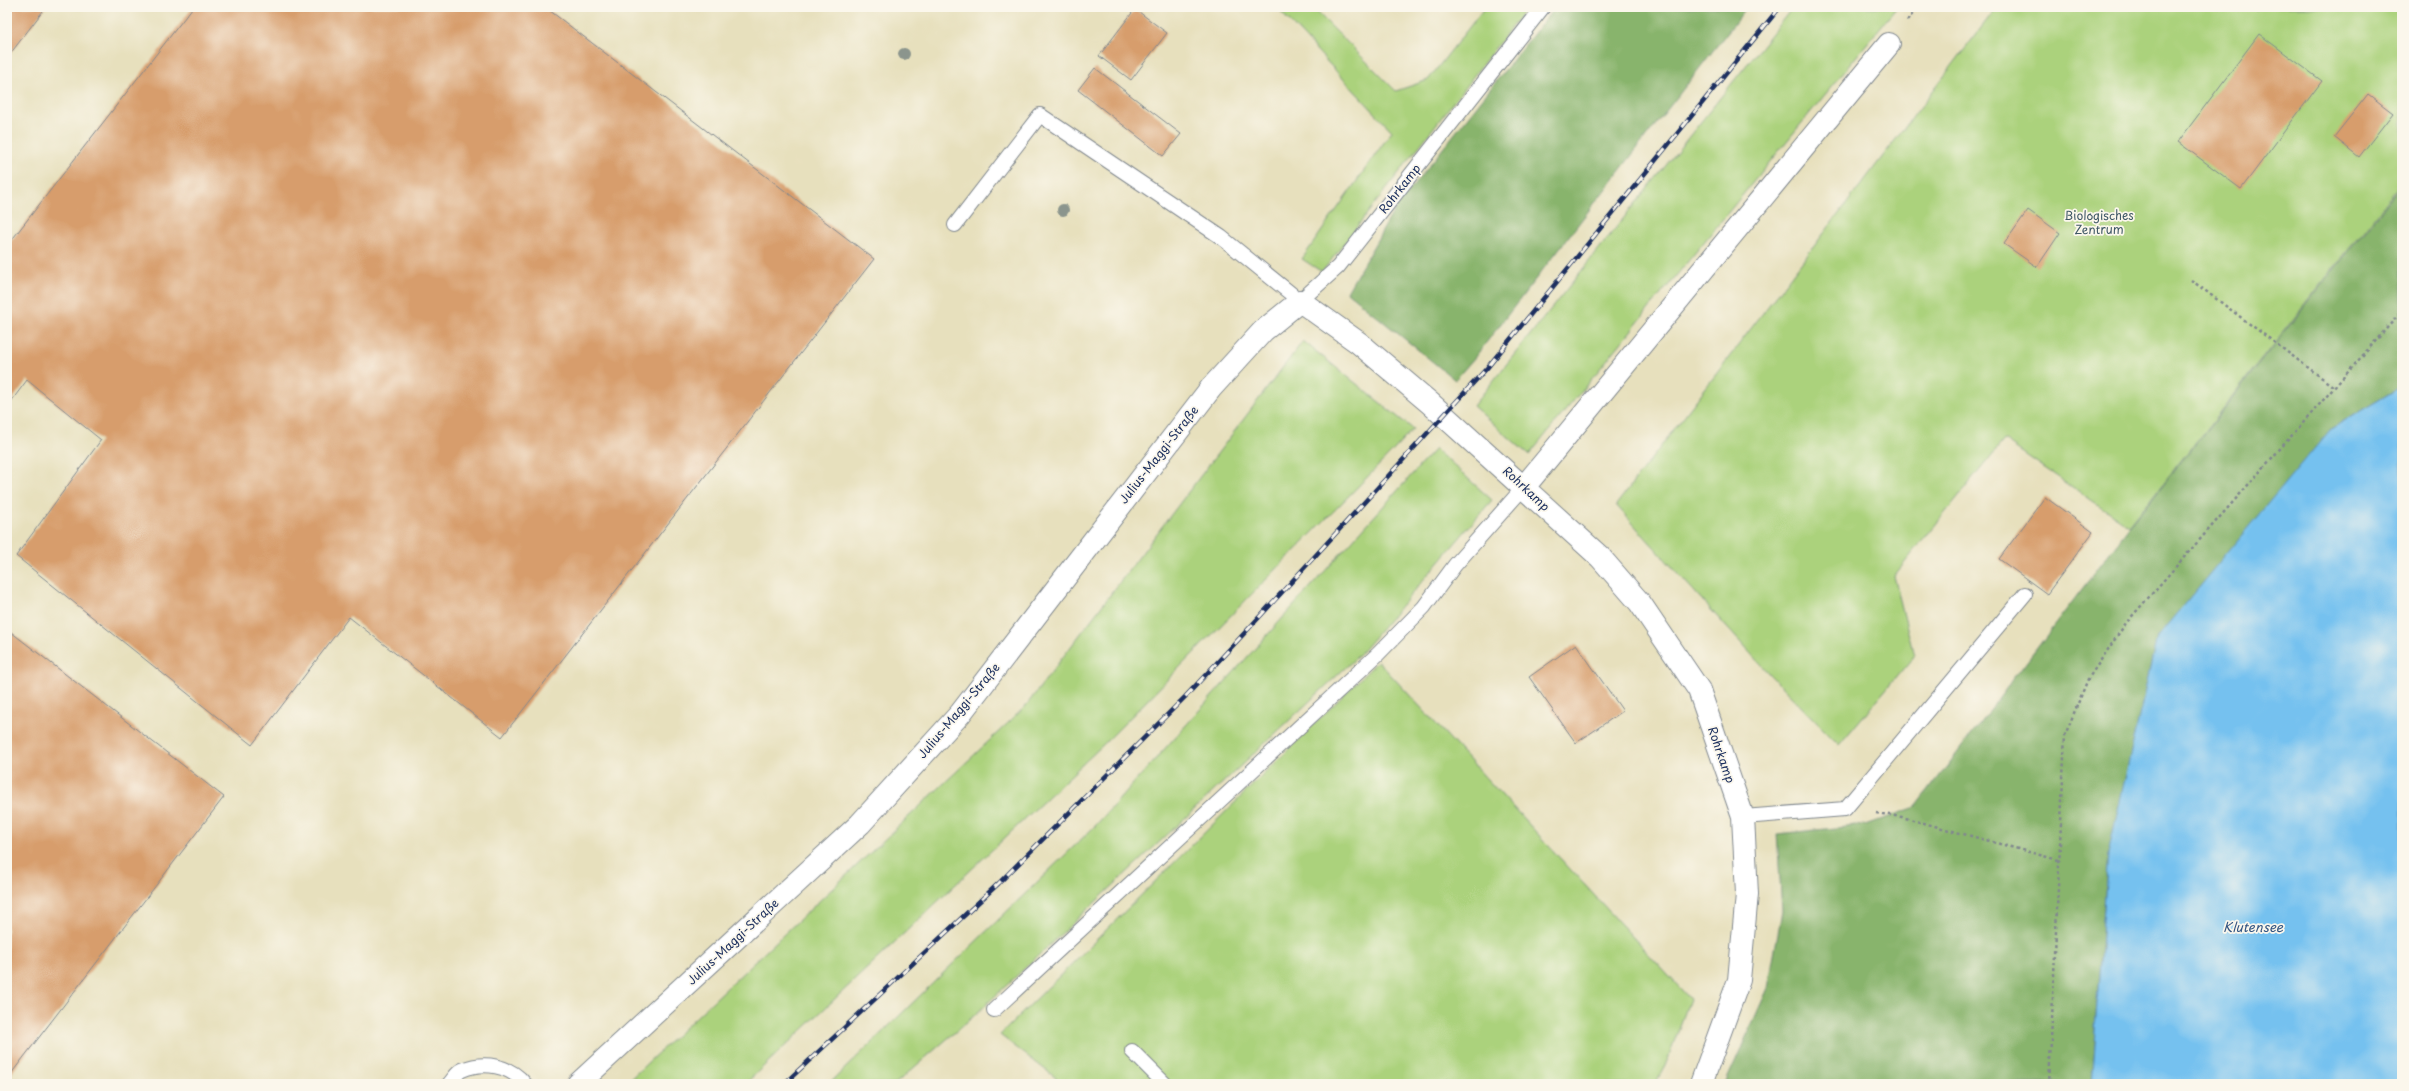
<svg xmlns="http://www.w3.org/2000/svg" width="2409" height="1091" font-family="'Playpen Sans',sans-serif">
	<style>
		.green { fill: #abd27c; stroke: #63806d }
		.forest { fill: #88b46c; stroke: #527265 }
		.water { fill: #75c1ef; stroke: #4878a6 }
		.building { fill: #d79d6c }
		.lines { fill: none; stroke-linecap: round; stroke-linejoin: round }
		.lane-casing { stroke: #81888e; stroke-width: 16 }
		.street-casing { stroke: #81888e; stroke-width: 24 }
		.path { stroke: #81888e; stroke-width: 2.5; stroke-dasharray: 3 3; stroke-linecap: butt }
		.lane { stroke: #fff; stroke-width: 14 }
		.street { stroke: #fff; stroke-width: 22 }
		.rail-casing { stroke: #1b2f5e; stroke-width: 4.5 }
		.rail { stroke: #fbf7ec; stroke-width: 3; stroke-dasharray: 9; stroke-linecap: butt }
		.tree { fill: #8b958d }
		.labels { text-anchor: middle; stroke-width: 3.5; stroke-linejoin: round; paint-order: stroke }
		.street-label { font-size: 12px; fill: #1b2f5e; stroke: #fbf7ec }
		.park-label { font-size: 12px; fill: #3f5866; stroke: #fbf7ec }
		.water-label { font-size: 13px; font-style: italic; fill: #325482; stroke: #fbf7ec }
	</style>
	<rect width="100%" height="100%" fill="#fbf7ec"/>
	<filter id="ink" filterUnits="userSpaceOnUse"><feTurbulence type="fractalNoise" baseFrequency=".025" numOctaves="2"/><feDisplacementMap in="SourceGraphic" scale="8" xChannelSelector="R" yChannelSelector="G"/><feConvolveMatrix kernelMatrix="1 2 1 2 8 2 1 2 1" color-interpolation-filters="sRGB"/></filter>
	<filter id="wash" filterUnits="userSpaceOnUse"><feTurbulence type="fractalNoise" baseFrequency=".012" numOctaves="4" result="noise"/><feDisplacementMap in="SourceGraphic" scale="16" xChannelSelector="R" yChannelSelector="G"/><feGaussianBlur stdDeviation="0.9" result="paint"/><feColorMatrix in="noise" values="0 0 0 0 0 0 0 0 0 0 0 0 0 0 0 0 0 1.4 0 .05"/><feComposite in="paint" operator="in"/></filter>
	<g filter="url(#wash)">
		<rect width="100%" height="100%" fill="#e7e0bd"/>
		<path class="green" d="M1276,7h36l84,84 32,-11 57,-73h42l-205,265 -20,-13 90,-128z
			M1793,7h104l-368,448 -56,-49z
			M1997,7h405v175l-273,344 -125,-86 -110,136 20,80 -75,89 -69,-70 -154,-170z
			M1303,341l110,88 -21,23 -286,290 -361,342h-120l400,-377z
			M1435,449l57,51 -133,155 -383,359 -81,70h-66l267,-259z
			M1378,661l312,338 -25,67 -10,18h-591l-64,-49z"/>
		<path class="forest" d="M1555,7h192l-272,350 -20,23 -108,-88 48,-83z
			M2402,184v202l-73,44 -221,424 -17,230h-366l43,-96 14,-77 -5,-77 88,-9 51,-18 214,-281z"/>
		<path class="water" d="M2402,386v698h-311l17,-230 49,-217 172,-207z"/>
		<g id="blocks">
			<path class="building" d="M7,7h39l-39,51z
				M193,7h352l329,252 -372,478 -153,-120 -97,128 -236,-189 85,-116 -74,-60 -20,27v-161z
				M1135,9l32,24 -36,47 -32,-24z
				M2259,34l63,47 -81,108 -63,-47z
				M1095,68l86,66 -18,22 -85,-66z
				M2368,94l25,19 -34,44 -25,-20z
				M2028,210l32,23 -23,34 -33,-23z
				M2045,497l48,35 -46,62 -48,-35z
				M7,629l217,168 -217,282z
				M1576,644l47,67 -47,32 -47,-66z"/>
		</g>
	</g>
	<g filter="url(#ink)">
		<use href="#blocks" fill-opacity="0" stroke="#81888e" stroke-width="1"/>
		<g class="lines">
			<g class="lane-casing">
				<path id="lane" d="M955,225l85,-110 181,122 79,64 38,-34 205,-260
					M1743,817l102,-8 180,-215
					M994,1010l384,-356 46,-47 31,-42 69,-78
					M1132,1051l33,33
					M449,1084c4,-4 8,-12 13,-14 22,-9 48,-5 63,14"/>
			</g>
			<g class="street-casing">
				<path id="street" d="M1524,487l365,-443
					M578,1084l282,-260 100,-110 251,-326 52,-57 37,-30 59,42 71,60 170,154 40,46 59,87 44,127 4,77 -8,86 -38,104"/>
			</g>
			<path class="path" d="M2257,13l5,-6
				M1907,21l11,-14
				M2191,280l143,107
				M1876,813l26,4 156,43
				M2049,1084l16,-349 23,-56 38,-56 276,-312"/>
			<use href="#lane" class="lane"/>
			<use href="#street" class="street"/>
			<g class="rail-casing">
				<path id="rail" d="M784,1084l215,-201 186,-186 67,-72 235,-257 293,-361"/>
			</g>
			<use href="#rail" class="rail"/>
		</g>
		<g class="tree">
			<circle cx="904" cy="54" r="6"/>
			<circle cx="1063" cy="210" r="6"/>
		</g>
	</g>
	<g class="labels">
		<g class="street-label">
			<text transform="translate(1400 189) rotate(-52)" y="4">Rohrkamp</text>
			<text transform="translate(1159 455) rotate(-52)" y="4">Julius-Maggi-Straße</text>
			<text transform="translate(1526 489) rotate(43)" y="4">Rohrkamp</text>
			<text transform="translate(959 711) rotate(-50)" y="4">Julius-Maggi-Straße</text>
			<text transform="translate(1721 755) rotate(71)" y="4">Rohrkamp</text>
			<text transform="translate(733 942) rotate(-43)" y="4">Julius-Maggi-Straße</text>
		</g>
		<g class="park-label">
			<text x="2099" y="220">Biologisches<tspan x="2099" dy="14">Zentrum</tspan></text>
		</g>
		<g class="water-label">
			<text x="2253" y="932">Klutensee</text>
		</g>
	</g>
	<rect width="2409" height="1091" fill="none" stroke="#fbf7ec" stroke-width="24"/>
</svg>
